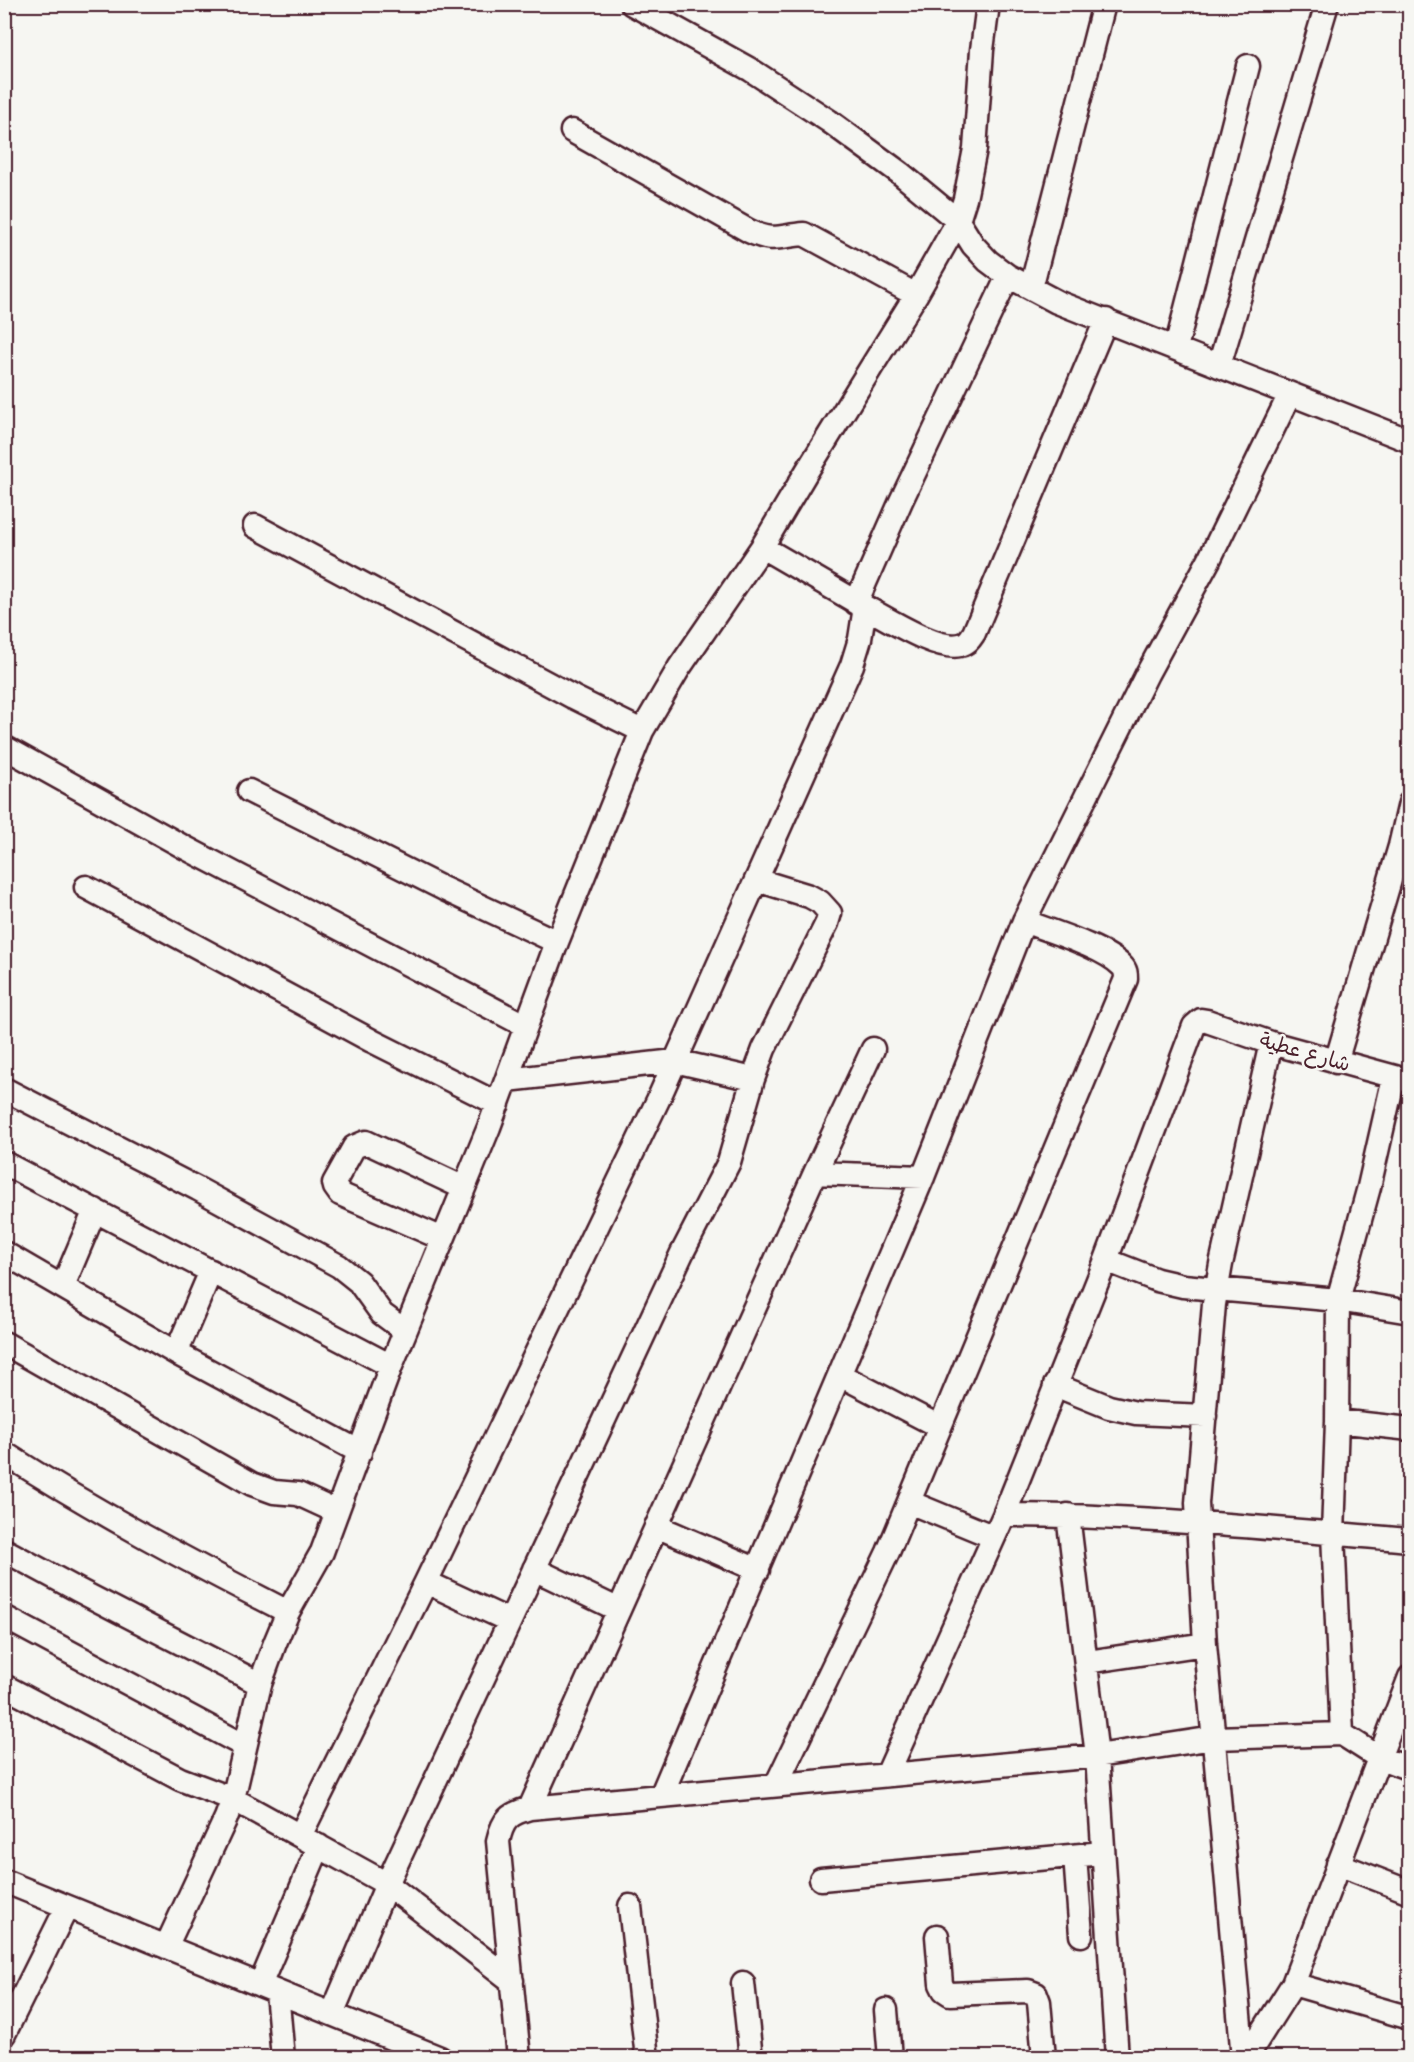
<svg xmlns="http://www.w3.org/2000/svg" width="1414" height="2062" font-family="Sriracha,'Playpen Sans Arabic',sans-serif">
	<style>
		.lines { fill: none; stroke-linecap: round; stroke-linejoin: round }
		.minor-casing { stroke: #4a1f2b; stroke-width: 27 }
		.minor { stroke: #f6f6f2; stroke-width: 22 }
		.labels { text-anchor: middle; stroke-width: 5; stroke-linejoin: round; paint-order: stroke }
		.street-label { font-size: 21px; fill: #4a1f2b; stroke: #f6f6f2 }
	</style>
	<rect width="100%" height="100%" fill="#f6f6f2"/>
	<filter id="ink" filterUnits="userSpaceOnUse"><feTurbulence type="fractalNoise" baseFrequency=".0167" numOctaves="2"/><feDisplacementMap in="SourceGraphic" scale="12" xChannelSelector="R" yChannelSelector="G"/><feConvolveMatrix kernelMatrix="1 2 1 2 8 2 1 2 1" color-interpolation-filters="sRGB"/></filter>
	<g filter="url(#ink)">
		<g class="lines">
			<g class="minor-casing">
				<path id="minor" d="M632,4l119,66 78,51 71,52 58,48 15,24 15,16 20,15 49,26 353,139
					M572,131l177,100c25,12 30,5 55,3l112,61
					M1031,288l73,-284
					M1176,348l72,-282
					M1219,366l108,-362
					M255,526l318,171 69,34
					M856,603l45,-102 107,-225
					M865,607c22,11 72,44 95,38 8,-2 10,-6 14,-12l132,-313
					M4,747l178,99 344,180
					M249,791l195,98 113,53
					M86,887l286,154 126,63
					M1024,921l123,-247 62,-114 81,-166
					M1336,1062l64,-216 10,-43
					M507,1080l168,-19 78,18
					M4,1089l194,100 141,77 20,16 23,32 23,17
					M4,1163l387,203
					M815,1173l108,4
					M443,1239l-103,-45 -5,-7 -1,-4 20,-36 12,-5 98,46
					M4,1253l172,100 184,99
					M1106,1260l51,20 26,6 155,14 72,12
					M63,1286l32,-76
					M4,1343l248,141 22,8 24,2 39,18
					M176,1353l35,-82
					M840,1375l100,52
					M1055,1385l54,22 27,6 69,3
					M1337,1421l73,8
					M4,1453c92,59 188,110 284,159
					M909,1502l85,35
					M1004,1515c135,0 270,14 406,25
					M1068,1515l29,241 20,302
					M656,1526l102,44
					M4,1550l74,40 182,94
					M534,1569l85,41
					M426,1582l84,39
					M4,1617l241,129
					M1087,1662l118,-18
					M4,1686l176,93 53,20 154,85 125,97
					M1342,1734l-9,-200 4,-113 1,-121 31,-113 25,-110
					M887,1775l117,-260 102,-255 88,-234 7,-6 6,1 64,22 139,38
					M661,1796l262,-619 101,-256c25,10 80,26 98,45 4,4 4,8 4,13l-238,573 -112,233
					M530,1808l285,-635 58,-124
					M300,1836l126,-254 232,-482 194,-435 8,-26 5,-32 -103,-60
					M1075,1856l6,79
					M1338,1864l72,28
					M821,1879l282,-26
					M4,1881l436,177
					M630,1906l17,152
					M937,1936l4,48 3,6 6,4 78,-3 8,3 3,8 5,56
					M166,1947l60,-129 7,-19 27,-115 15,-41 13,-31 34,-60 69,-186 98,-239 68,-185 85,-211 37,-63 83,-121 45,-76 109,-176 42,-74 7,-22 10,-50 7,-99 6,-46
					M743,1983l8,75
					M1293,1984l117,34
					M260,1985l59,-139
					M277,1992l6,66
					M886,2010l4,48
					M332,2014l55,-130 295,-631 47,-91 24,-83 11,-30 63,-126 3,-10 -10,-11 -11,-6 -52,-16
					M4,2034l63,-127
					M519,2058l-21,-217c5,-22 11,-27 32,-33l567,-52 117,-18 128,-4 36,23 32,12
					M1243,2058l-38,-414 -8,-141 17,-199 7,-40 50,-221
					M1246,2058l47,-74 117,-307"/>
			</g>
			<use href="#minor" class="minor"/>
		</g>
	</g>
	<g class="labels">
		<g class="street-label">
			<text transform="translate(1305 1052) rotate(16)" y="7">شارع عطية</text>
		</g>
	</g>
	<rect width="1414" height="2062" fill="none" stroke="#f6f6f2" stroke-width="24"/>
	<rect x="12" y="12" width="1390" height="2038" fill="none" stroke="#4a1f2b" stroke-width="2" filter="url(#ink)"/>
</svg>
